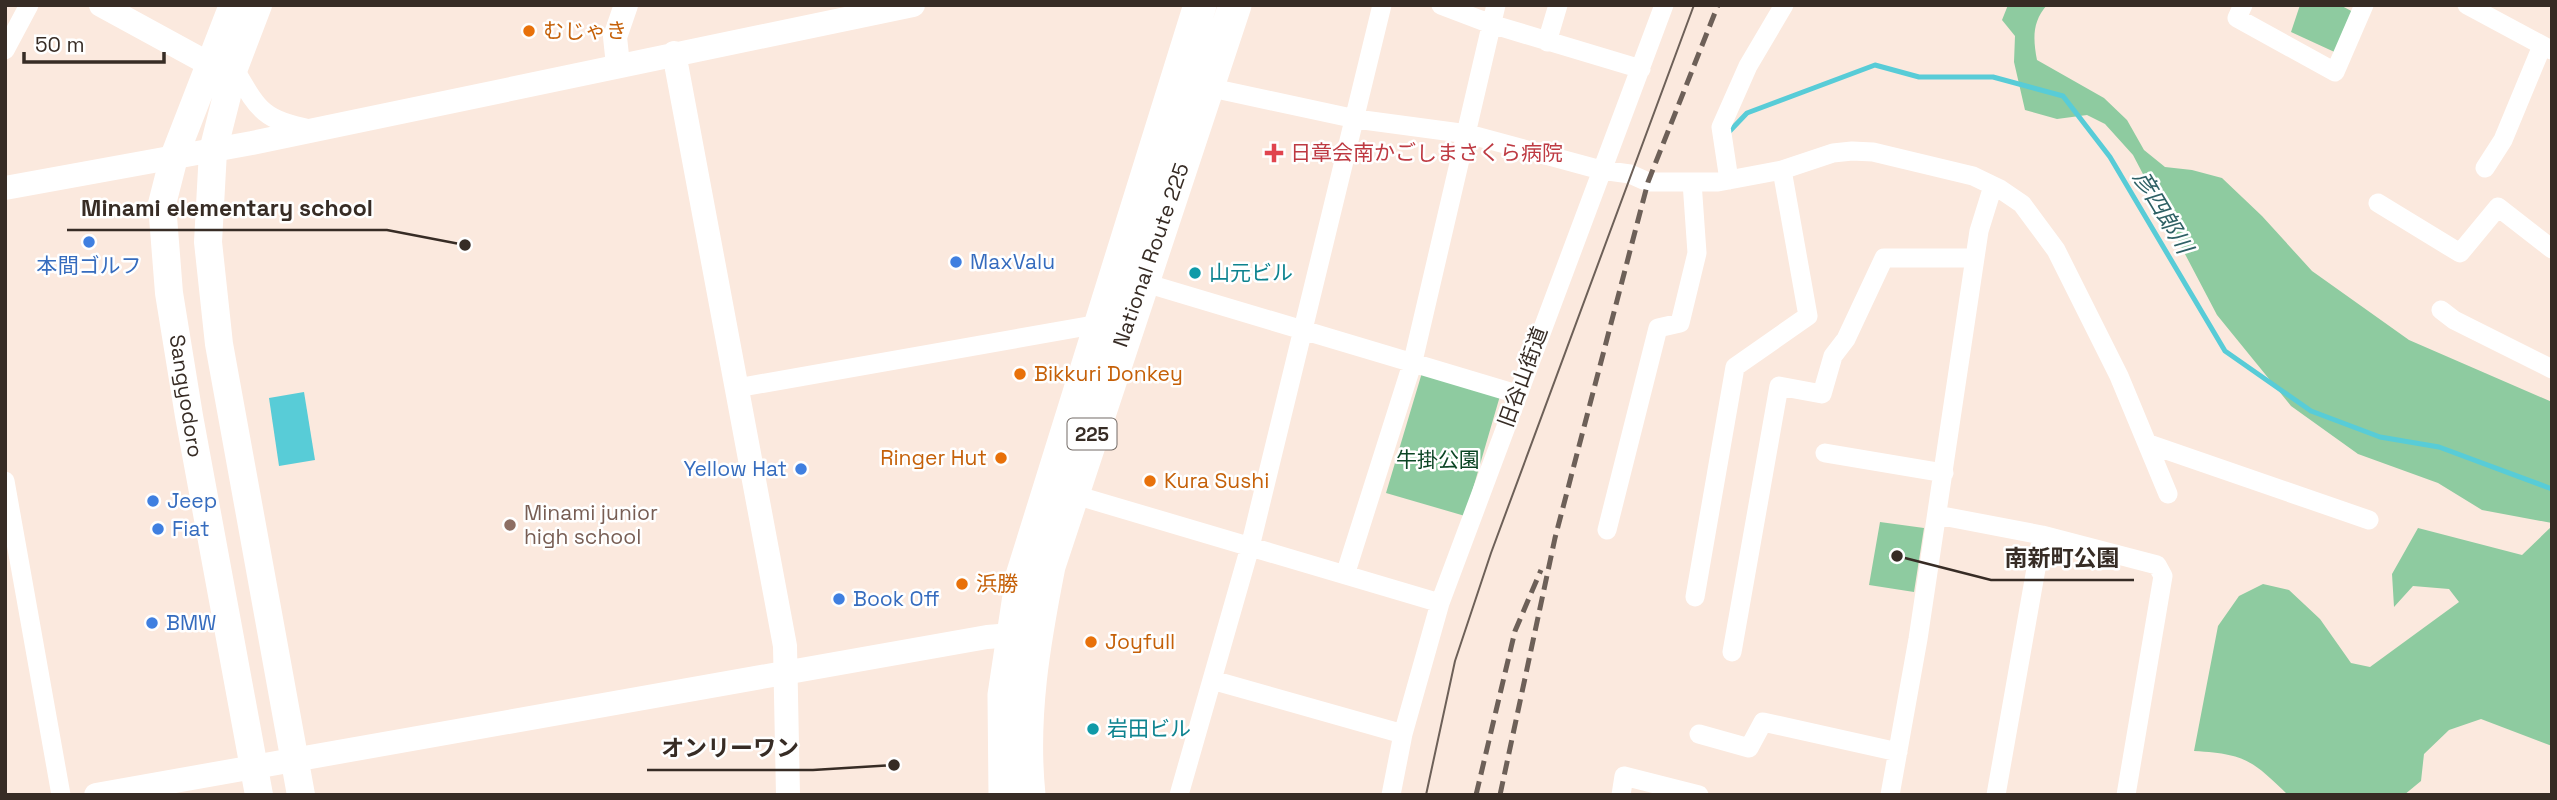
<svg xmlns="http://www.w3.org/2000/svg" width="2557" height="800" font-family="'Space Grotesk','Noto Sans JP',sans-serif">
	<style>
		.green { fill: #8ecba0 }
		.water { fill: #58ccd7 }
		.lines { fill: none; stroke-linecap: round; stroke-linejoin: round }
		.stream { stroke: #58ccd7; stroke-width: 5 }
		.minor { stroke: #fff; stroke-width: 19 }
		.tertiary { stroke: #fff; stroke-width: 24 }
		.secondary { stroke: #fff; stroke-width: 28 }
		.trunk { stroke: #fff; stroke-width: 33 }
		.tram { stroke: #6d6058; stroke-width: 2 }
		.rail { stroke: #6d6058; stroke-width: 5; stroke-dasharray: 14 7; stroke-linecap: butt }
		.food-dot { fill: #e8710a; stroke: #fff; stroke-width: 2.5 }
		.health-dot { fill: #e0444e; stroke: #fff; stroke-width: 2.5 }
		.shop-dot { fill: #3f7fe0; stroke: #fff; stroke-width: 2.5 }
		.culture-dot { fill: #0f9aa8; stroke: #fff; stroke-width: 2.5 }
		.education-dot { fill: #8d6e63; stroke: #fff; stroke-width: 2.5 }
		.labels { text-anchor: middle; stroke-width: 5; stroke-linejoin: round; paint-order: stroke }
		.shield { fill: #fff; stroke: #736b66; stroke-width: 2 }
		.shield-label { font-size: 19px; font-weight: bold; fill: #372c25 }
		.food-label { font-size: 21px; fill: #c56008; stroke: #fff; text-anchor: start }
		.health-label { font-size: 21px; fill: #be3a42; stroke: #fff; text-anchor: start }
		.street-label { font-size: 21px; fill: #372c25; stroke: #fff }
		.shop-label { font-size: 21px; fill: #366cbe; stroke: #fff; text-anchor: start }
		.culture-label { font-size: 21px; fill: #0d838f; stroke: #fff; text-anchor: start }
		.park-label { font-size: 21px; fill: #0b4524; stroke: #fff }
		.education-label { font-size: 21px; fill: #785e54; stroke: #fff; text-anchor: start }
		.water-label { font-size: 23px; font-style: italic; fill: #2e6065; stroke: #fff }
		.leader { fill: none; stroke: #372c25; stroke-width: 2.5 }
		.callout-dot { fill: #372c25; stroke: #fff; stroke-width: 2.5 }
		.callout-label { font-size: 23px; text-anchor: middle; font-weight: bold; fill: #372c25; stroke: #fff; stroke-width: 5; stroke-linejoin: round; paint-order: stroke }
	</style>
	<rect width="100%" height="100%" fill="#fbe9de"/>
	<path class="green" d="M2008,5h39c-15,17 -14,34 -10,55l67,38 23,22 17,30 21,17 27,3 30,8 40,38 50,55 97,69 143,62v121l-70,-13 -44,-27 -80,-29 -67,-48 -74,-91 -84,-160 -28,-31 -18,-9 -30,4 -32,-9 -11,-48 1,-26 -13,-16z
		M2300,5h40l17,9 -16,41 -50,-23z
		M1424,366l78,23 -37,127 -79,-23z
		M1880,522l44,6 -10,64 -45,-7z
		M2552,526v220l-71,-27 -32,11 -25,24 -3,27 -17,14h-116c-36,-35 -43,-41 -94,-44l24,-125 21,-30 24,-12 26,6 31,29 31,44 19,4 89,-65 -10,-13 -36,-3 -19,21 -2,-33 26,-46 104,27z"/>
	<path class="water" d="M304,392l11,68 -36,6 -10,-68z"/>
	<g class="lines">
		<path class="stream" d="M1727,134l20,-21 128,-48 44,12h74l70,19 47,61 115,194 86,60 69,26 59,10 113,42"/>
		<path class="minor" d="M1441,5l50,19 150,45
			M2243,5l-6,13 98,54 29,-67
			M2467,5l84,45
			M1547,42l11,-37
			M5,50l24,-45
			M234,68c24,41 28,52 76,61
			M1198,85l158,34 112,15 133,36 29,4 18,8h70l64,-12 51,-17 19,-2 21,1 100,24 27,13 22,15 34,46 63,126 49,118
			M2485,168l18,-28 39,-94
			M1729,180l-8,-53 27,-61 36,-61
			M2378,203l82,50 38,-46 54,42
			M1142,282l375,112
			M2441,310l13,10 98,49
			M737,388l362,-64
			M2149,444l220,76
			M1825,453l119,20
			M5,481l56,314
			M1072,494l368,109
			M1937,515l105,20 115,30 6,11 -37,219
			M1607,530l51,-202 22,-5 17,-70 -5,-71
			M1345,575l68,-214 83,-356
			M1695,597l40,-230 73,-51 -26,-146
			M1732,652l47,-266 43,8 11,-38 13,-17 38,-81h91
			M1212,680l191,54
			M1699,734l50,14 14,-26 135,30
			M1179,795l71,-248 132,-542
			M1391,795l12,-61 37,-131 224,-598
			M1621,795l3,-19 75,19
			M1890,795l28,-156 61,-408 14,-45
			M1996,795l46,-260"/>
		<path class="tertiary" d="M101,5l110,60
			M674,53l111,593 3,149
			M618,65l-3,-28 11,-32
			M5,188l247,-45 661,-138
			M96,795l891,-158 25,-2"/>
		<path class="secondary" d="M233,5l-59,152 -12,47 7,89 20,123 70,379
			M258,5l-24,63 -21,83 -5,91 11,102 82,451"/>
		<path class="trunk" d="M1005,795l-1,-100 18,-119 178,-571
			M1029,795c-8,-78 5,-153 20,-229l186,-561"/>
		<path class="tram" d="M1426,795l29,-134 36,-108 203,-548"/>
		<path class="rail" d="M1476,795l39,-164 26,-61
			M1500,795l55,-257 93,-356 70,-177"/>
	</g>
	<g class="food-dot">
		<circle cx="529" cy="31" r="7"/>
		<circle cx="1020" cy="374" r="7"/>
		<circle cx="1001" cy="458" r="7"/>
		<circle cx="1150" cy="481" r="7"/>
		<circle cx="962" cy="584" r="7"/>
		<circle cx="1091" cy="642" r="7"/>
	</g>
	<path class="health-dot" d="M1270.5 142.5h7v7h7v7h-7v7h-7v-7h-7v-7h7z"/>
	<g class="shop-dot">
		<circle cx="89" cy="242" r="7"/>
		<circle cx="956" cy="262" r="7"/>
		<circle cx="801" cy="469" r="7"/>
		<circle cx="153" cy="501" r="7"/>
		<circle cx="158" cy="529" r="7"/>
		<circle cx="839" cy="599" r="7"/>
		<circle cx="152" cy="623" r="7"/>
	</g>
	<g class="culture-dot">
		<circle cx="1195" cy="273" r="7"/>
		<circle cx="1093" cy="729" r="7"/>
	</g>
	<circle class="education-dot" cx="510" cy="525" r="7"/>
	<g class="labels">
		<rect class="shield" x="1067.5" y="418.5" width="49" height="31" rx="5"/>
		<g class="shield-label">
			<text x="1092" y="441">225</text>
		</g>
		<g class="food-label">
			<text x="543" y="38">むじゃき</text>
			<text x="1034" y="381">Bikkuri Donkey</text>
			<text x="987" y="465" text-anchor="end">Ringer Hut</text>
			<text x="1164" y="488">Kura Sushi</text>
			<text x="976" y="591">浜勝</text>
			<text x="1105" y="649">Joyfull</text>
		</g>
		<g class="health-label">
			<text x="1290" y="160">日章会南かごしまさくら病院</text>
		</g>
		<g class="street-label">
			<text transform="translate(1151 255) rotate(-71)" y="7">National Route 225</text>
			<text transform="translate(1523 377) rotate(-70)" y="7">旧谷山街道</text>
			<text transform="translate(186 396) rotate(81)" y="7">Sangyodoro</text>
		</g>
		<g class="shop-label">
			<text x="970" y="269">MaxValu</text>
			<text x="89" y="273" text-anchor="middle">本間ゴルフ</text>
			<text x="787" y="476" text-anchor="end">Yellow Hat</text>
			<text x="167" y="508">Jeep</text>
			<text x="172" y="536">Fiat</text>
			<text x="853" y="606">Book Off</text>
			<text x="166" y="630">BMW</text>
		</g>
		<g class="culture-label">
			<text x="1209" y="280">山元ビル</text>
			<text x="1107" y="736">岩田ビル</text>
		</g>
		<g class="park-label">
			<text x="1438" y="467">牛掛公園</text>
		</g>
		<g class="education-label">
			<text x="524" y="520">Minami junior<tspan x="524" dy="24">high school</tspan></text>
		</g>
		<g class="water-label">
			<text transform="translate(2163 212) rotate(59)" y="8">彦四郎川</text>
		</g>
	</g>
	<path class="leader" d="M465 245L387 230H67M1897 556L1991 580H2134M894 765L813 770H647"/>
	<g class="callout-dot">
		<circle cx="465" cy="245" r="7"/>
		<circle cx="1897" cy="556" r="7"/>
		<circle cx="894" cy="765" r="7"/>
	</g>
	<g class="callout-label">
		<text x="227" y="216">Minami elementary school</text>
		<text x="2062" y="566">南新町公園</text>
		<text x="730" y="756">オンリーワン</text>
	</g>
	<rect width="2557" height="800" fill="none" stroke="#372c25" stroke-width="14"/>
	<path d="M24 52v10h140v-10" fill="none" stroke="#372c25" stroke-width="3.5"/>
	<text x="35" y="52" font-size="21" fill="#372c25" stroke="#ffffff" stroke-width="5" paint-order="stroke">50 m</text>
</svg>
